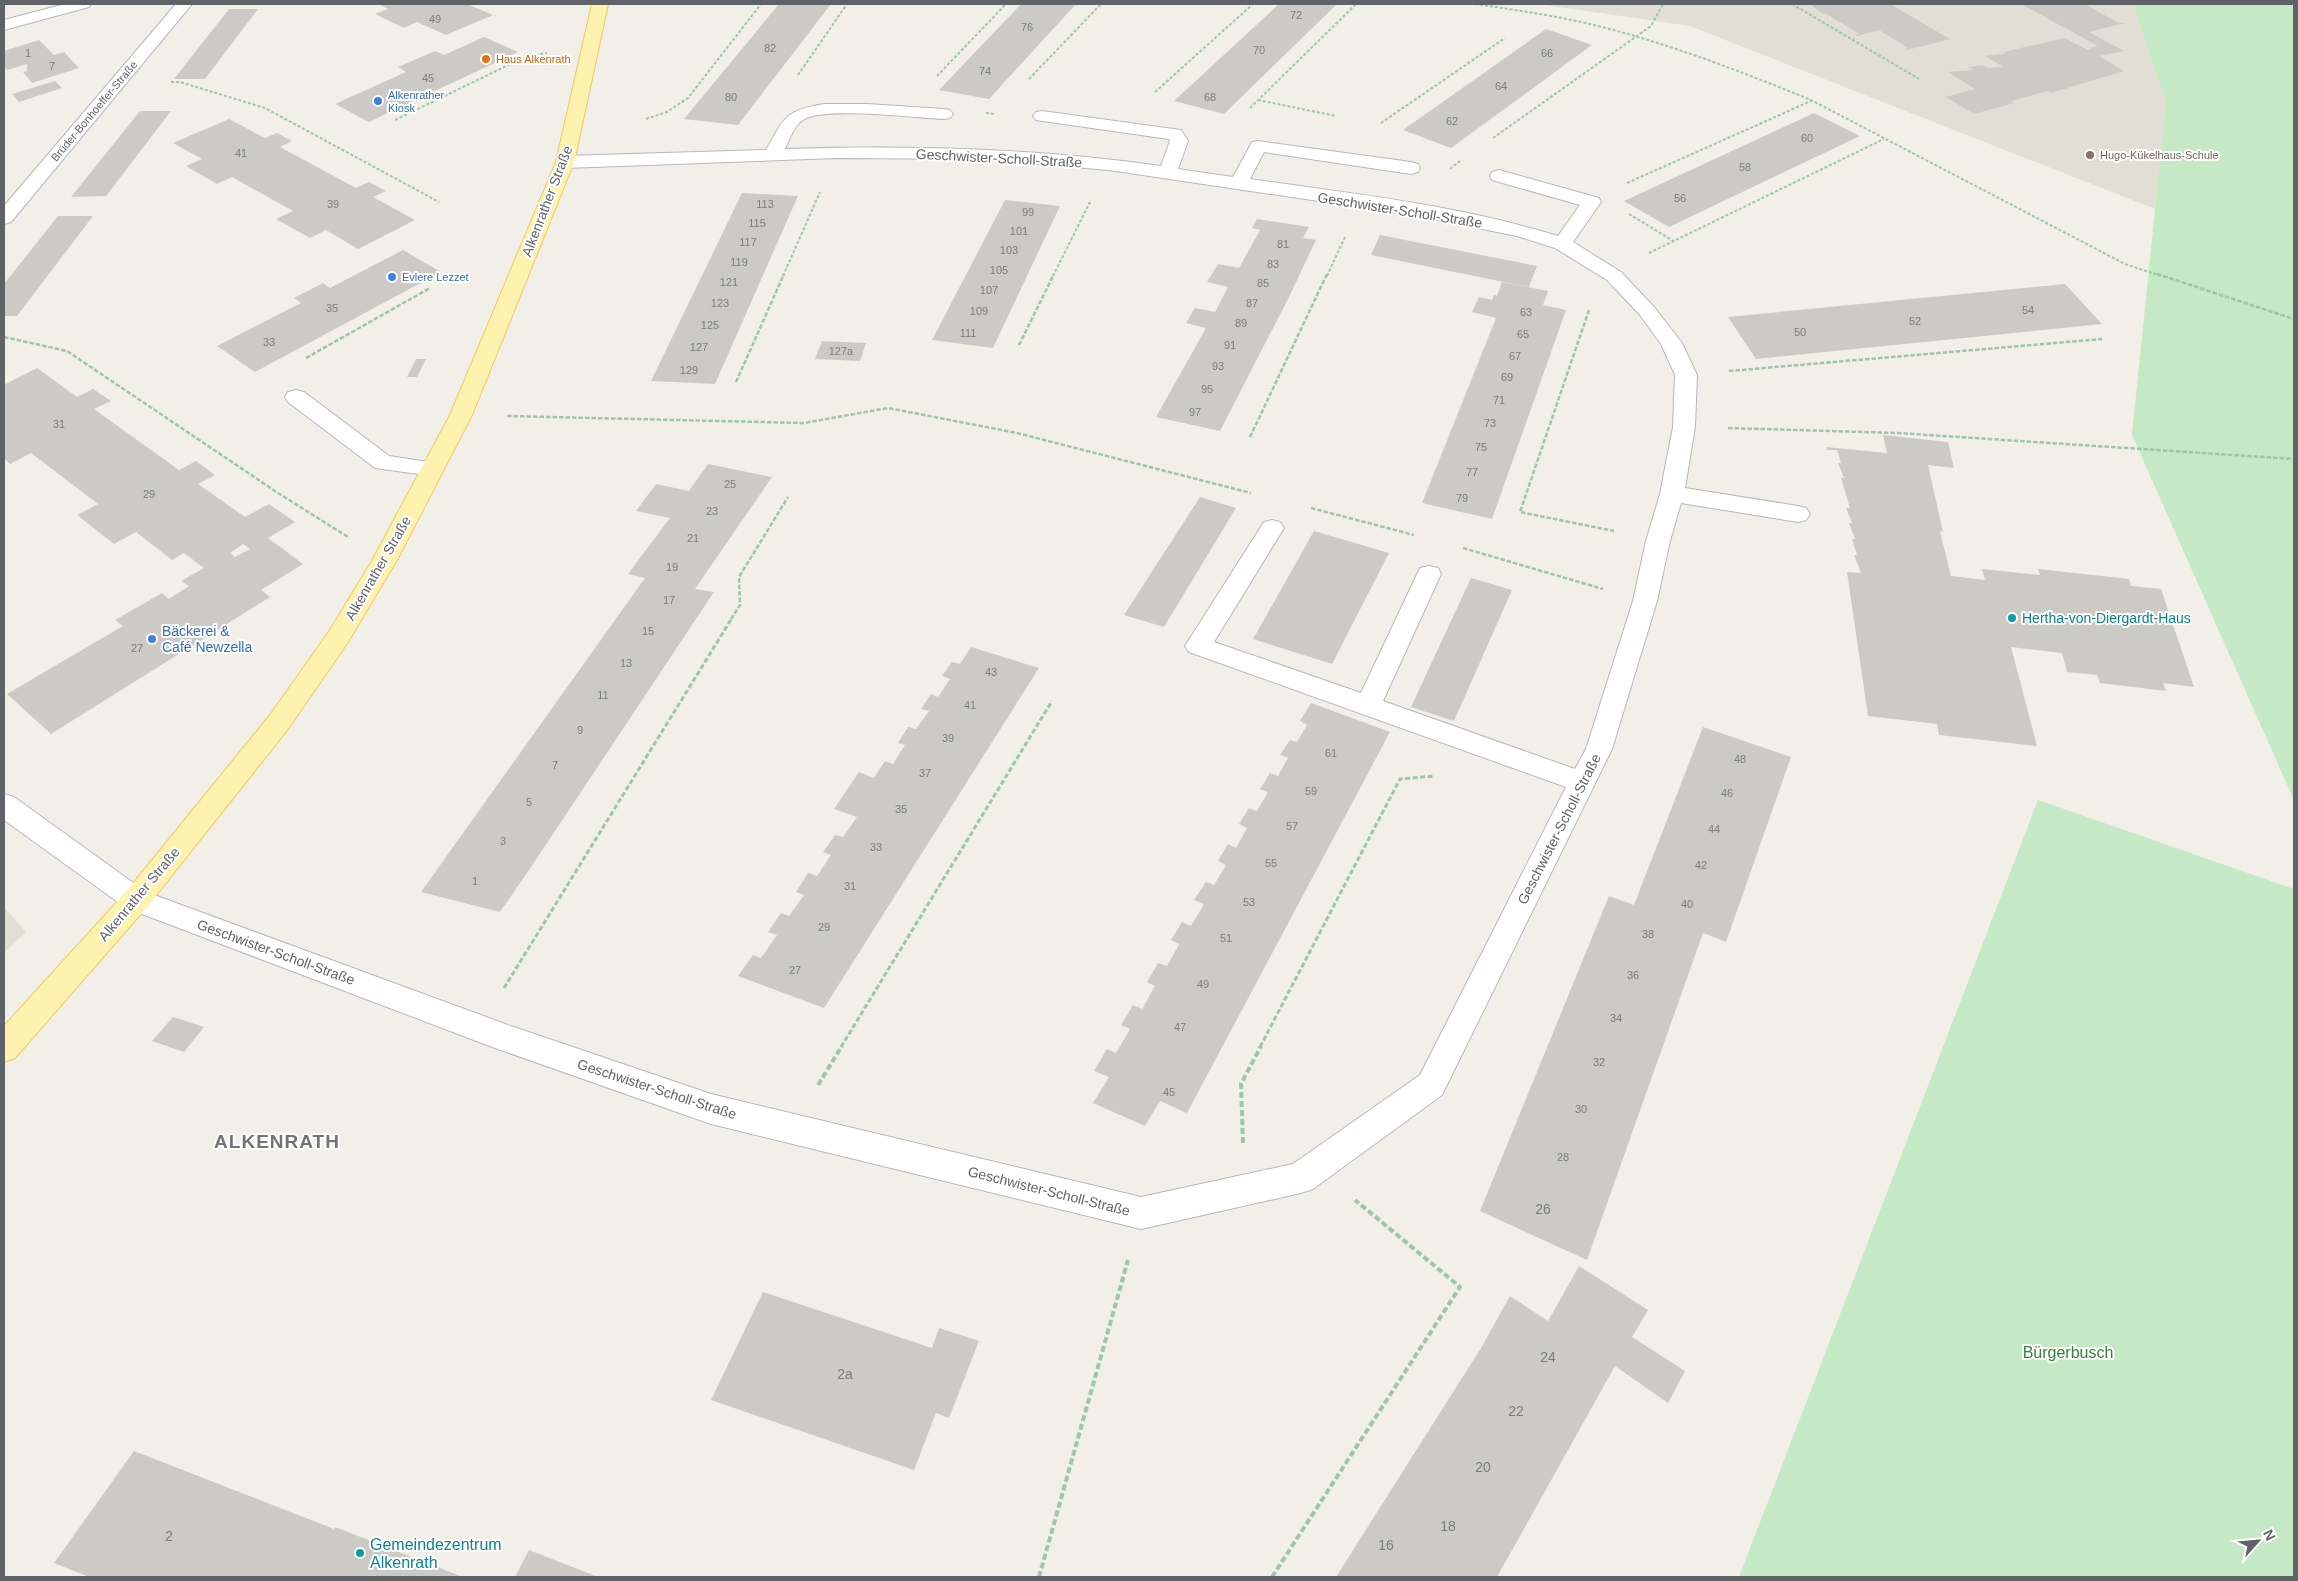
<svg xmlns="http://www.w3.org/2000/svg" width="2298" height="1581" font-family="Arial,sans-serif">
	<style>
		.education { fill: #e1ded6 }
		.green { fill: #c5e8c5 }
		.building { fill: #cccac5; fill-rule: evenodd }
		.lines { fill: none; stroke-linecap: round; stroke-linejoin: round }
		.minor-casing { stroke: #b5b8bc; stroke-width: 2 }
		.major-casing { stroke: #f2c960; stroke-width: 2 }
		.path-far3 { stroke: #9cc7a9; stroke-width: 2; stroke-dasharray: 3 2; stroke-linecap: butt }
		.path-far2 { stroke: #9cc7a9; stroke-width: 2.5; stroke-dasharray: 4.5 2; stroke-linecap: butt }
		.path-far1 { stroke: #9cc7a9; stroke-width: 3; stroke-dasharray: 5 2.5; stroke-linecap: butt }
		.path { stroke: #9cc7a9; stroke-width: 4; stroke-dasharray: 6 3; stroke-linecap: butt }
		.minor { fill: #fff; fill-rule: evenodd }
		.major { fill: #fff2af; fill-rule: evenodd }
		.food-dot { fill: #e8710a; stroke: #fff; stroke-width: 2 }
		.shop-dot { fill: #3f7fe0; stroke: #fff; stroke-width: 2 }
		.education-dot { fill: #8d6e63; stroke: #fff; stroke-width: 2 }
		.culture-dot { fill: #0f9aa8; stroke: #fff; stroke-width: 2 }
		.labels { text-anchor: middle; stroke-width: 4; stroke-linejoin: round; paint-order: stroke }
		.number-label { font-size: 11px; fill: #7a7d7f }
		.far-food-label { font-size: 11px; fill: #c56008; stroke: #fff; text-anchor: start }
		.far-shop-label { font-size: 11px; fill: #366cbe; stroke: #fff; text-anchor: start }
		.far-street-label { font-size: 11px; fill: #5f6368; stroke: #fff }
		.far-education-label { font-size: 11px; fill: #785e54; stroke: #fff; text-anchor: start }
		.street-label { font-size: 14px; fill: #5f6368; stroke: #fff }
		.culture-label { font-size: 14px; fill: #0d838f; stroke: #fff; text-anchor: start }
		.shop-label { font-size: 14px; fill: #366cbe; stroke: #fff; text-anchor: start }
		.near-number-label { font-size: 14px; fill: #7a7d7f }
		.near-park-label { font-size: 16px; fill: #348238; stroke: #fff }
		.near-culture-label { font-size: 16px; fill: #0d838f; stroke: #fff; text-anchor: start }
		.district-label { font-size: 19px; font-weight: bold; letter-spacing: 1px; fill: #70757a; stroke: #fff }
	</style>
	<rect width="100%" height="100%" fill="#f1efe8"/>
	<path class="education" d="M1538,4h595l33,98 -11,107 -465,-183z
		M4,907l22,25 -22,21z"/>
	<path class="green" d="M2133,4h161v796l-162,-365 34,-333z
		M2038,800l256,89v688h-555z"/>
	<path class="building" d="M378,4h89l26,11 -47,20 -29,-13 -13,6 -29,-14 13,-5z
		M779,4h52l-93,121 -54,-6z
		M1021,4h55l-87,95 -50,-9z
		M1279,4h58l-113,110 -50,-13z
		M1810,4h80l60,35 -43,11 -3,-1 4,-1 -29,-18 -22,6 -2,-1 4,-1 -34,-21 -2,1z
		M2021,4h63l35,19h6l-36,9 35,19 -25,5 25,15 -73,22 -3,-2 -37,10 3,2 -40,11 -28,-17 29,-8 -27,-17 26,-2 -5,-3 13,-2 6,3 15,-1 -18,-11 18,-2 3,-1 -3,-1 62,-14 23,12 4,-1 -3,-1 9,-2z
		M229,9h29l-53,70h-31z
		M1546,29l46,16 -141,103 -48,-18z
		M484,37l34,15 -149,70 -34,-18 71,-32 -8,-5 37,-16 9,4z
		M39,40l15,15 10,-3 15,16 -47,15 -9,-11 4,-1v-7l-20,6 -3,-4v-15z
		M55,81l7,7 -43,14 -7,-8z
		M140,111h31l-65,85 -35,1z
		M1814,113l46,23 -191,91 -45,-26z
		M229,119l36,19 12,-5 15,8 -12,6 76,41 13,-6 17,9 -13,6 42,23 -57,29 -32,-19 -16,8 -34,-19 17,-8 -61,-34 -15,7 -31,-18 16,-7 -29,-16z
		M742,193l56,3 -83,188 -64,-3z
		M1005,200l55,6 -67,142 -61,-8z
		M58,216h35l-76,100h-13v-32z
		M1257,219l52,8 -6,11 13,2 -28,59 -68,132 -64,-14 50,-89 -20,-5 9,-15 20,4 13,-25 -21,-5 11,-18 21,4 21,-38 -8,-2z
		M1380,235l157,31 -8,21 -158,-32z
		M403,250l38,22 -186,100 -38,-26 84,-43 -7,-5 29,-15 7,5z
		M1502,282l46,9 -5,14 23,5 -74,209 -70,-16 74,-185 -24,-6 7,-15 13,3 2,-5 3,1z
		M2065,284l37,40 -346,35 -28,-42z
		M822,341l44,2 -6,18 -45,-2z
		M416,359h10l-9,18h-10z
		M37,368l40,29 16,-8 18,12 -17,8 85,61 17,-9 19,14 -17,9 47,33 24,-13 26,18 -27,16 35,26 -42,26 9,7 -219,137 -44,-40 116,-68 -8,-6 47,-27 7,6 20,-13 -8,-5 23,-13 -20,-15 -12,7 -36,-28 -22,12 -37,-29 21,-11 -67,-51 -21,11 -6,-6v-73zM243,544l7,5 -15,8 -5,-4z
		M1883,435l65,7 6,26 -26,-3 15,67 -3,-1 11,45 34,4 -3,-11 58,6 -2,-6 91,10 2,7 30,3 33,98 -31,-4 3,8 -66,-8 -3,-8 -30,-3 -5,-19 -51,-6 26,99 -98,-11 -2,-11 -69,-8 -21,-144 14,1 -7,-18h3l-5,-16h3l-6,-16h3l-6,-15h4l-9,-30h3l-6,-15h3l-4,-13h-10l-1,-3 61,6z
		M708,464l64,13 -77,112 19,3 -185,278 -29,42 -79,-20 224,-314 -17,-4 42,-56 -34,-7 20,-27 33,7z
		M1200,497l36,11 -72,119 -40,-12z
		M1314,531l75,22 -57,111 -79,-25z
		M1471,578l41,12 -58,131 -43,-14z
		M971,647l68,21 -215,340 -86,-32 15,-21 8,3 16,-23 -9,-3 13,-19 8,3 15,-21 -8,-3 12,-19 9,3 14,-21 -8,-3 12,-17 8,2 14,-20 -23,-8 25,-37 15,6 11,-17 8,3 12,-19 -7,-2 10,-16 8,2 13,-18 -8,-2 10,-15 7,3 12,-18 -8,-3 10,-14 8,2z
		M1311,703l79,29 -203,381 -27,-12 -15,25 -52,-23 16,-26 -15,-6 13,-22 9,4 14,-24 -9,-4 12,-20 9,4 13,-23 -8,-4 11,-19 9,3 9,-16 3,-6 -8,-4 11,-18 9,4 13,-22 -10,-4 12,-18 8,3 12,-20 -8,-4 10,-17 8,4 11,-20 -8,-4 10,-16 8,3 11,-19 -8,-3 10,-16 8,3 10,-18 -8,-3 10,-15 7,2 10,-17 -7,-4z
		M1703,727l88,30 -65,185 -23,-9 -116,327 -107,-49 129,-315 25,9z
		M173,1017l31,10 -20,25 -32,-11z
		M1579,1266l69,44 -16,27 53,34 -17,32 -53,-37 -118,211h-161l145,-229 29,-52 38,25z
		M763,1292l169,56 7,-20 40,13 -30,77 -13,-5 -22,57 -203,-70z
		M134,1451l200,78 1,-2 128,50h-374l-35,-14z
		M529,1550l69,27h-83z"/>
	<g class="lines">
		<g class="minor-casing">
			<path id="minor" d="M65,4h26l-2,3 -85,23v-10z
				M176,4h16l-181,218 -7,2v-18z
				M824,104h43l77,5 6,1 3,4 -3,4 -6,1c-27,-1 -121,-13 -141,1 -9,6 -14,20 -18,29 125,-4 251,-1 376,17l9,-25 -1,-2 -133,-19 -3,-4 3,-4 6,-1 139,19 7,11 -10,28 55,8 19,-35 6,-1 153,21 7,2 2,4 -2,4 -7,2 -147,-22 -14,27c103,15 208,26 308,57l22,-31 -88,-25 -2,-4 2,-4 7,-2 100,28 2,4 -28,40 48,30 33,35 28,36 15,32 -2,52 -10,61 113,18 8,2 4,6 -4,6 -8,2 -117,-19 -11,38 -13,60 -45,148 -170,346 -129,94 -12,4 -160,36 -430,-105 -216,-76 -369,-140 -122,-88v-26l10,3 132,95 362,133 203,69 430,103 152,-33 127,-89 146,-288 -377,-135 -4,-6 79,-124 8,-2 8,2 4,6 -70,114 147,51 59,-125 9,-2 9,2 3,6 -58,127 192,68 11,-20 47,-148 13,-60 14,-47 13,-67 2,-52 -14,-31 -21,-29 -33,-35 -52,-32 -38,-12 -104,-21 -304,-45 -130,-11 -142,-1 -272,10 -7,-2 -2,-4 2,-4 7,-2 201,-6c18,-32 19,-40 58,-46z
				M296,390l8,2 85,64 52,8 3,5 -3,5 -8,2 -58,-8 -87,-66 -3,-5 3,-5z"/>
		</g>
		<g class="major-casing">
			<path id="major" d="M592,4h16l-34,158 -102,253 -75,145 -49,82 -60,87 -142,179 -131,150 -11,4v-36l122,-134 144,-177 60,-85 43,-71 77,-144 106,-253z"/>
		</g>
		<path class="path-far3" d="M1475,4c48,7 96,14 142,27 66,18 130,43 194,69l314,164 36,12
			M1792,4l127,75
			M798,75l49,-71
			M937,76l69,-72
			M1029,79l72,-75
			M171,82h9l85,26 174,94
			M1155,92l98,-88
			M1258,100l78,16
			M1250,108l106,-104
			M986,113l9,1
			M646,119l21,-7 21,-14 73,-94
			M395,120l132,-64 20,-3
			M1381,123l124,-85
			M1493,138l158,-112 12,-22
			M1450,169l11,-9
			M1627,183l184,-82
			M1629,214l46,28
			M1649,253l235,-114
			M783,276l37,-84
			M1053,276l37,-74
			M1327,276l18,-39"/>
		<path class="path-far2" d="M2157,274l137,45
			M1589,310l-69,202 94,19
			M4,337l63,14 211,142 70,44
			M1019,345l35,-71
			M306,358l124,-70
			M1729,371l373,-32
			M736,382l48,-108
			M507,416l297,7 84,-15 129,25 234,60
			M1728,428l170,5 396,26
			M1250,437l77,-163
			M1311,508l103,27
			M1463,548l140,41
			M731,619l9,-14 -1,-28 49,-80"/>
		<path class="path-far1" d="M504,988l228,-370
			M841,1047l211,-346
			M1260,1047l140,-268 35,-3"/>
		<path class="path" d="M818,1085l24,-39
			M1243,1143l-2,-59 20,-38
			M1039,1577l89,-317
			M1272,1577l188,-290 -105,-87"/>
		<use href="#minor" class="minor"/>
		<use href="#major" class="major"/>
	</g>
	<circle class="food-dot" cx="486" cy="59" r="5"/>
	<g class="shop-dot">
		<circle cx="378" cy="101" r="5"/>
		<circle cx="392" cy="277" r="5"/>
		<circle cx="152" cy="639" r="5"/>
	</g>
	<circle class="education-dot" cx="2090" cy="155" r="5"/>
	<g class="culture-dot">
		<circle cx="2012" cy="618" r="5"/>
		<circle cx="360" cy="1553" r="5"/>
	</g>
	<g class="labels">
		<g class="number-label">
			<text x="1296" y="19">72</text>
			<text x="435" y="23">49</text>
			<text x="1027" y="31">76</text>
			<text x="770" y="52">82</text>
			<text x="1259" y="54">70</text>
			<text x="28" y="57">1</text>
			<text x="1547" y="57">66</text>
			<text x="52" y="70">7</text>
			<text x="985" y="75">74</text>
			<text x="428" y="82">45</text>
			<text x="1501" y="90">64</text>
			<text x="731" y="101">80</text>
			<text x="1210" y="101">68</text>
			<text x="1452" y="125">62</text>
			<text x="1807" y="142">60</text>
			<text x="241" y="157">41</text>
			<text x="1745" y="171">58</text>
			<text x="1680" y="202">56</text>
			<text x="333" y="208">39</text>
			<text x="765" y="208">113</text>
			<text x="1028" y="216">99</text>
			<text x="757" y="227">115</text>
			<text x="1019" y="235">101</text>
			<text x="748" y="246">117</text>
			<text x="1283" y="248">81</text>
			<text x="1009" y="254">103</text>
			<text x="739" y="266">119</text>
			<text x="1273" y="268">83</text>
			<text x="999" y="274">105</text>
			<text x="729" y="286">121</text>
			<text x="1263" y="287">85</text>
			<text x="989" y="294">107</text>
			<text x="720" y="307">123</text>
			<text x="1252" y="307">87</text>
			<text x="332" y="312">35</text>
			<text x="2028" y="314">54</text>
			<text x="979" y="315">109</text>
			<text x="1526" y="316">63</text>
			<text x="1915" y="325">52</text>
			<text x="1241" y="327">89</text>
			<text x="710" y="329">125</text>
			<text x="1800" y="336">50</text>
			<text x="968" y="337">111</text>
			<text x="1523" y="338">65</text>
			<text x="269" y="346">33</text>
			<text x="1230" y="349">91</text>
			<text x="699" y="351">127</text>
			<text x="841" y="355">127a</text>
			<text x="1515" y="360">67</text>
			<text x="1218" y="370">93</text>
			<text x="689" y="374">129</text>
			<text x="1507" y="381">69</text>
			<text x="1207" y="393">95</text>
			<text x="1499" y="404">71</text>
			<text x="1195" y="416">97</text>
			<text x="1490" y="427">73</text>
			<text x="59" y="428">31</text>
			<text x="1481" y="451">75</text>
			<text x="1472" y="476">77</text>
			<text x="730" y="488">25</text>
			<text x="149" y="498">29</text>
			<text x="1462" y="502">79</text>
			<text x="712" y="515">23</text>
			<text x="693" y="542">21</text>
			<text x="672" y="571">19</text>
			<text x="669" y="604">17</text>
			<text x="648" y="635">15</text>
			<text x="137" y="652">27</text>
			<text x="626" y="667">13</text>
			<text x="991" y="676">43</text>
			<text x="603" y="699">11</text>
			<text x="970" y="709">41</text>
			<text x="580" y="734">9</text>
			<text x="948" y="742">39</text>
			<text x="1331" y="757">61</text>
			<text x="1740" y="763">48</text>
			<text x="555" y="769">7</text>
			<text x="925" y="777">37</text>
			<text x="1311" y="795">59</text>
			<text x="1727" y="797">46</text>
			<text x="529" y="806">5</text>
			<text x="901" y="813">35</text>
			<text x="1292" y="830">57</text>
			<text x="1714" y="833">44</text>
			<text x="503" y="845">3</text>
			<text x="876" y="851">33</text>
			<text x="1271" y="867">55</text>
			<text x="1701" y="869">42</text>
			<text x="475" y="885">1</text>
			<text x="850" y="890">31</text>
			<text x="1249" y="906">53</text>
			<text x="1687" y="908">40</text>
			<text x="824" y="931">29</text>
			<text x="1648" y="938">38</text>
			<text x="1226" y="942">51</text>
			<text x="795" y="974">27</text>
			<text x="1633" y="979">36</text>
			<text x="1203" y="988">49</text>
			<text x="1616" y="1022">34</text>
			<text x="1180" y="1031">47</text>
			<text x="1599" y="1066">32</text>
			<text x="1169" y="1096">45</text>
			<text x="1581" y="1113">30</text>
			<text x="1563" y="1161">28</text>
		</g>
		<g class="far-food-label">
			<text x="496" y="63">Haus Alkenrath</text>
		</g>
		<g class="far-shop-label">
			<text x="388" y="99">Alkenrather<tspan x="388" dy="13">Kiosk</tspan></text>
			<text x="402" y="281">Evlere Lezzet</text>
		</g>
		<g class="far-street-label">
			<text transform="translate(94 111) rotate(-50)" y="4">Brüder-Bonhoeffer-Straße</text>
		</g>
		<g class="far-education-label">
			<text x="2100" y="159">Hugo-Kükelhaus-Schule</text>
		</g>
		<g class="street-label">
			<text transform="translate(999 158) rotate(3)" y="5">Geschwister-Scholl-Straße</text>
			<text transform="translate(547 201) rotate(-69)" y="5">Alkenrather Straße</text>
			<text transform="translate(1400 210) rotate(9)" y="5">Geschwister-Scholl-Straße</text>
			<text transform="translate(378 568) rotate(-60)" y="5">Alkenrather Straße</text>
			<text transform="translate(1559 829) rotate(-63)" y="5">Geschwister-Scholl-Straße</text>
			<text transform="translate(139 894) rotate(-50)" y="5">Alkenrather Straße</text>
			<text transform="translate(276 952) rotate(20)" y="5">Geschwister-Scholl-Straße</text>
			<text transform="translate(657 1089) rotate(18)" y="5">Geschwister-Scholl-Straße</text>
			<text transform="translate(1049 1191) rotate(14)" y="5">Geschwister-Scholl-Straße</text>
		</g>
		<g class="culture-label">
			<text x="2022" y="623">Hertha-von-Diergardt-Haus</text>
		</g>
		<g class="shop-label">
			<text x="162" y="636">Bäckerei &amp;<tspan x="162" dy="16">Café Newzella</tspan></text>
		</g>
		<g class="near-number-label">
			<text x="1543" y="1214">26</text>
			<text x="1548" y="1362">24</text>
			<text x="845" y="1379">2a</text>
			<text x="1516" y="1416">22</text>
			<text x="1483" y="1472">20</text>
			<text x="1448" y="1531">18</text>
			<text x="169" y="1541">2</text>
			<text x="1386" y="1550">16</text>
		</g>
		<g class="near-park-label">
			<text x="2068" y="1358">Bürgerbusch</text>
		</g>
		<g class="near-culture-label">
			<text x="370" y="1550">Gemeindezentrum<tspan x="370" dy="18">Alkenrath</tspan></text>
		</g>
		<g class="district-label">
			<text x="277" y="1148">ALKENRATH</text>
		</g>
	</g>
	<rect width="2298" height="1581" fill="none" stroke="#5f6368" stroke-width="10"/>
	<g transform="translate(2258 1541) rotate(63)" stroke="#ffffff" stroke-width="4" paint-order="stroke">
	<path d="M0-4L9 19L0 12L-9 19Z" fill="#5f6368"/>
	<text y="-8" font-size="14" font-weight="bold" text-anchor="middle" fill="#5f6368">N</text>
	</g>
</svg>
